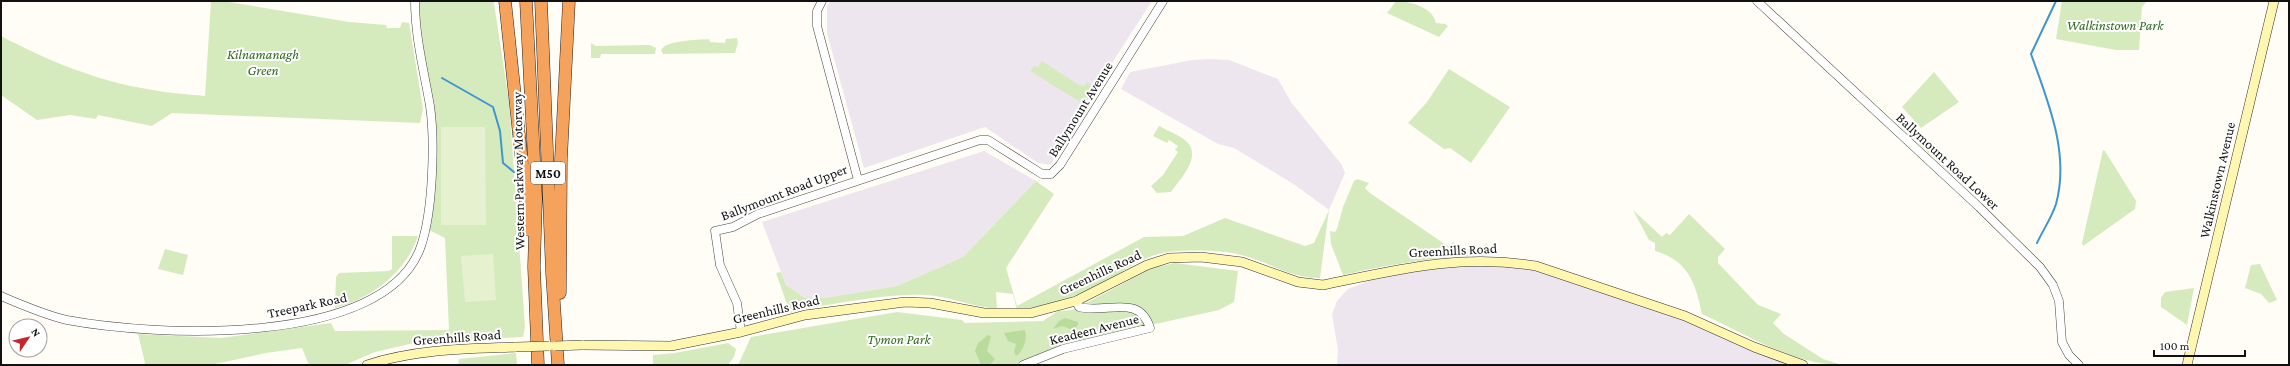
<svg xmlns="http://www.w3.org/2000/svg" width="2290" height="366" font-family="'Crimson Pro',serif">
	<style>
		.industrial { fill: #eee6ef }
		.green { fill: #d5ebbd }
		.forest { fill: #b9dc9c }
		.pitch { fill: #e6f2cf }
		.lines { fill: none; stroke-linecap: round; stroke-linejoin: round }
		.stream { stroke: #3f96cf; stroke-width: 2 }
		.tertiary-casing { stroke: #444; stroke-width: 9 }
		.secondary-casing { stroke: #333; stroke-width: 10 }
		.motorway-casing { stroke: #222; stroke-width: 13 }
		.tertiary { stroke: #fff; stroke-width: 8 }
		.secondary { stroke: #fff6b0; stroke-width: 9 }
		.motorway { stroke: #f5a25d; stroke-width: 12 }
		.secondary-bridge-casing { stroke: #333; stroke-width: 10; stroke-linecap: butt }
		.secondary-bridge { stroke: #fff6b0; stroke-width: 9 }
		.labels { text-anchor: middle; stroke-width: 4; stroke-linejoin: round; paint-order: stroke }
		.shield { fill: #fff; stroke: #585858; stroke-width: 1 }
		.shield-label { font-size: 13px; font-weight: bold; fill: #111 }
		.park-label { font-size: 14px; font-style: italic; fill: #2f6b1f; stroke: #fff }
		.street-label { font-size: 14px; fill: #111; stroke: #fff }
	</style>
	<rect width="100%" height="100%" fill="#fffdf5"/>
	<path class="industrial" d="M831,1h321l-67,104 -34,60 -13,-2 -53,-36 -121,41 -37,-135v-27z
		M1210,59l19,1 49,19 13,23 51,63 3,8 -16,37 -34,-25 -61,-37 -16,-4 -97,-55 9,-17 62,-12z
		M984,151l52,30 -73,76 -66,29 -73,12h-19l-19,-13 -24,-63z
		M1461,264l74,4 152,52 68,32 38,13h-456l1,-15 -6,-36 5,-13 11,-12 31,-12z"/>
	<path class="green" d="M211,1h12l126,21 37,3 1,3h13l2,-6 7,1 14,86 -3,14 -248,-10 -20,13 -54,-11 -2,4 -26,-4 -33,5 -36,-25v-59c45,24 96,45 146,53 19,4 39,5 58,7z
		M417,1h76l1,2 15,99 16,225 -2,10 -109,6 -39,9 -30,13h-36l-7,-17 -36,5 -56,12h-69l4,-2 -7,-29 83,4 110,-15 4,8 114,-1 -4,-92 -16,-8 5,-105 -17,-106z
		M1396,1c13,0 37,6 40,22l9,1 3,2 -9,11 -52,-24z
		M2062,1h85l-5,6 -3,43h-23l-60,-11z
		M737,38l1,5 -3,10 -72,1 -2,-4c5,-10 37,-10 48,-11l1,3 15,1 1,-4z
		M591,43l5,3 54,-1 6,3 -1,6h-54l-1,4h-9z
		M1042,61l37,24 5,1 3,-4 9,7 -11,16 -55,-34 4,-5 4,1z
		M1449,69l61,38 -39,56 -21,-15 -6,1 -36,-26 19,-21z
		M1934,72l25,30 -38,26 -19,-21z
		M1896,119l19,18h11l15,23 13,12 -3,2 -55,-52z
		M1159,126c9,5 21,9 28,16 15,15 -7,37 -16,50l-14,1 -6,-7 12,-11 15,-23 -3,-2 3,-4 -9,-6 -2,3 -14,-7z
		M2103,150l2,1 31,50 -1,8 -52,37 -1,-3z
		M1357,179l12,4 -4,5 5,5 79,54 4,-5 11,8 19,-2 4,-5 3,12c-53,2 -95,8 -147,20l-12,-31 -1,-13 5,1 2,-3 6,-22 11,-26z
		M1036,181l18,13 -48,74 11,38 127,-69 39,-1 42,-18 80,28 9,-3 15,-33 -9,68c-32,-1 -47,-14 -75,-22 -20,-6 -62,-7 -82,-3 -19,3 -36,16 -52,25 -29,17 -61,28 -94,32l-4,-16 -17,-2 1,17c-24,-2 -48,-13 -72,-14 -39,-2 -80,8 -119,13l-16,5 -14,-40 5,-1 5,13 19,13h19l73,-12 66,-29z
		M1633,210l29,27 4,-4 4,2 19,-21 36,35 -7,8v6l40,42 23,9 -8,9 11,11 39,25 19,6c-49,0 -96,-31 -140,-51 -6,-30 -14,-54 -47,-63v-8l-6,-3z
		M392,236h26c-12,36 -47,63 -83,72l1,-31 3,-4 50,-2 3,-2z
		M165,249l23,6 -5,20 -25,-6z
		M1175,263l63,8 -4,31 -15,8 -159,35 -44,20h-278l13,-28 146,-25 65,8 3,3 78,-2 15,-10 15,-1 79,-42z
		M2260,264l17,36 -8,3 -8,-9 -16,-6 6,-23z
		M2194,288l-7,37 -26,-18v-9l4,-6z
		M728,343l8,6 -2,8 -6,8h-75v-10l22,-2z
		M516,353l1,12h-59l1,-6z"/>
	<path class="forest" d="M1065,318l13,4v3l-5,5 -11,-4 -9,3 6,-8z
		M1025,330c3,8 -2,22 -9,26l-2,-4 2,-8 -8,-3 -4,-8z
		M988,335l3,1 -4,15 8,8 -5,6h-9l-6,-14 3,-8z"/>
	<path class="pitch" d="M441,127h44l1,98h-45z
		M493,254l3,46 -31,2 -4,-46z"/>
	<g class="lines">
		<path class="stream" d="M442,78l51,29 7,24 3,32 11,9
			M2037,243c6,-13 15,-26 19,-39 14,-51 -8,-102 -25,-150l25,-53"/>
		<g class="tertiary-casing">
			<path id="tertiary" d="M822,1l-5,10v15l41,154
				M1757,1l222,206 61,60 13,18 6,16 3,41 7,13 10,10
				M1,296c21,9 44,19 66,24 85,16 319,29 354,-74 12,-35 14,-105 9,-140 -6,-35 -15,-69 -15,-105
				M741,332l-4,-29 -17,-38 -5,-34 18,-4 25,-13 222,-74h8l54,34h9l9,-9 103,-164
				M1023,365l40,-16 87,-21c-11,-35 -43,-14 -71,-21l-3,-6"/>
		</g>
		<g class="secondary-casing">
			<path id="secondary" d="M582,345l89,1 70,-14 64,-17 100,-13 25,1 54,10h47l45,-12 71,-36 22,-7 32,-1 41,5 56,20 25,3c73,-15 137,-32 213,-19l149,50 69,31 49,18
				M367,365c49,-16 99,-16 149,-18
				M2187,365l87,-364"/>
		</g>
		<g class="motorway-casing">
			<path id="motorway" d="M505,1l24,229
				M526,1l10,198 -2,68 4,98
				M541,1l11,272 6,92
				M560,293l1,-134 8,-158"/>
		</g>
		<use href="#tertiary" class="tertiary"/>
		<use href="#secondary" class="secondary"/>
		<use href="#motorway" class="motorway"/>
		<g class="secondary-bridge-casing">
			<path id="secondary-bridge" d="M555,346l27,-1
				M516,347l33,-1"/>
		</g>
		<use href="#secondary-bridge" class="secondary-bridge"/>
	</g>
	<g class="labels">
		<rect class="shield" x="531" y="162" width="34" height="22" rx="3"/>
		<g class="shield-label">
			<text x="548" y="178">M50</text>
		</g>
		<g class="park-label">
			<text x="2115" y="30">Walkinstown Park</text>
			<text x="263" y="59">Kilnamanagh<tspan x="263" dy="16">Green</tspan></text>
			<text x="899" y="344">Tymon Park</text>
		</g>
		<g class="street-label">
			<text transform="translate(1080 109) rotate(-58)" y="5">Ballymount Avenue</text>
			<text transform="translate(1948 161) rotate(43)" y="5">Ballymount Road Lower</text>
			<text transform="translate(518 171) rotate(-91)" y="5">Western Parkway Motorway</text>
			<text transform="translate(2217 180) rotate(-77)" y="5">Walkinstown Avenue</text>
			<text transform="translate(784 192) rotate(-21)" y="5">Ballymount Road Upper</text>
			<text transform="translate(1453 250) rotate(-3)" y="5">Greenhills Road</text>
			<text transform="translate(1100 272) rotate(-25)" y="5">Greenhills Road</text>
			<text transform="translate(307 305) rotate(-12)" y="5">Treepark Road</text>
			<text transform="translate(776 309) rotate(-13)" y="5">Greenhills Road</text>
			<text transform="translate(1094 329) rotate(-14)" y="5">Keadeen Avenue</text>
			<text transform="translate(457 337) rotate(-4)" y="5">Greenhills Road</text>
		</g>
	</g>
	<rect width="2290" height="366" fill="none" stroke="#111111" stroke-width="4"/>
	<g transform="translate(28 338) rotate(55)"><circle r="19" fill="#ffffff" stroke="#a0a0a0"/>
	<path d="M0-3L7 15L0 10L-7 15Z" fill="#c4262e"/>
	<text y="-6" font-size="11" font-weight="bold" text-anchor="middle" fill="#111111">N</text>
	</g>
	<path d="M2154 350v6h91v-6" fill="none" stroke="#111111" stroke-width="2"/>
	<text x="2160" y="350" font-size="12" fill="#111111" stroke="#ffffff" stroke-width="3" paint-order="stroke">100 m</text>
</svg>
